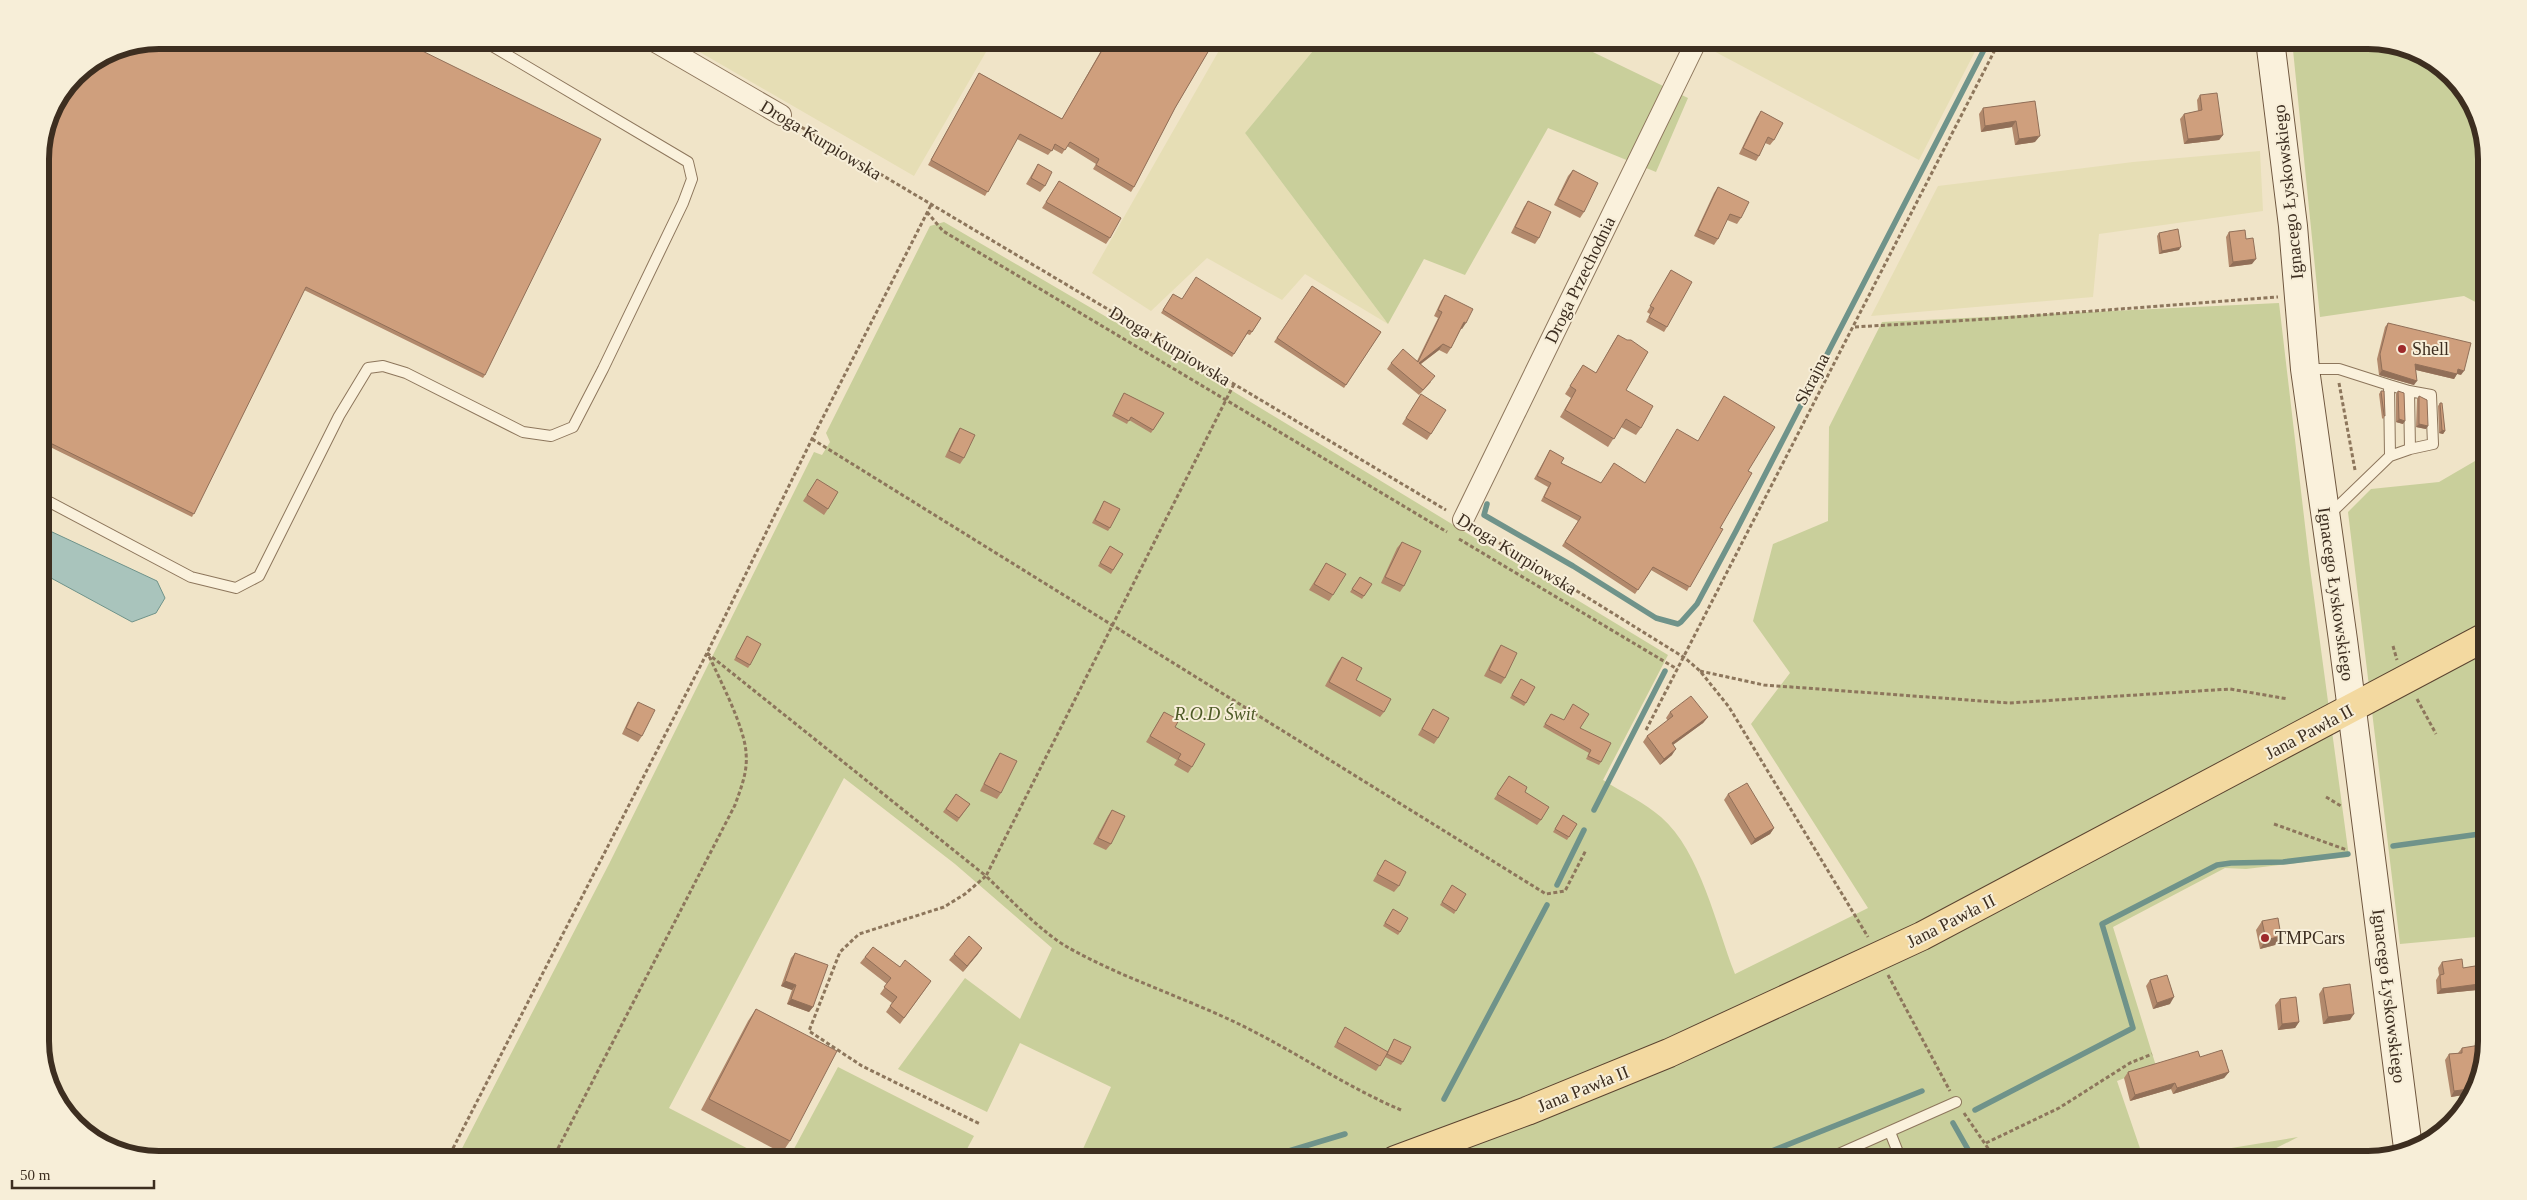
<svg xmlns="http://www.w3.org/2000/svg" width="2527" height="1200" font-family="Georgia,serif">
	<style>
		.farmland { fill: #e6deb5 }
		.green { fill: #c9cf9b }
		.water { fill: #a9c4bc; stroke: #6f938a }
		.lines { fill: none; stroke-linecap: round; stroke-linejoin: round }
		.stream { stroke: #6f938a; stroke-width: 5.5 }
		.lane-casing { stroke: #8d765c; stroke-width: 12 }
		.street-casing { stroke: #8d765c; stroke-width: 22 }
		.secondary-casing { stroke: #6f573f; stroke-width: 30 }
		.primary-casing { stroke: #5b4430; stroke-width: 30 }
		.path { stroke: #8d765c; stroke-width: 3; stroke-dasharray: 4 2.5; stroke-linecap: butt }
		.lane { stroke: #faf1dc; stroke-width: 10 }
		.street { stroke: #faf1dc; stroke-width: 20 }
		.secondary { stroke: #faf1dc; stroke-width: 28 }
		.primary { stroke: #f3d9a0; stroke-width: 28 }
		.wall { fill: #b2896c }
		.shaded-wall { fill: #916f58 }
		.building { fill: #cf9f7d; stroke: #916f58 }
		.poi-dot { fill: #9e2a2b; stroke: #f7eed8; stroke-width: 2 }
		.labels { text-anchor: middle; stroke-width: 4; stroke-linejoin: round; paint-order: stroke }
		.street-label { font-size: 18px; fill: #3d2e20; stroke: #f7eed8 }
		.poi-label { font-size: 18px; fill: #3d2e20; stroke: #f7eed8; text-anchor: start }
		.park-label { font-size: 18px; font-style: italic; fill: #4d5a26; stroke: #f7eed8 }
		.rim { fill: none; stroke: #3d2e20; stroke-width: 6 }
	</style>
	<rect width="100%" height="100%" fill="#f0e4c8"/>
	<path class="farmland" d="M679,40h314l-79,136z
		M1225,40h97l-77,93 143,191 -83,-50 -23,26 -75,-42 -56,53 -59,-38z
		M1712,40h269l-62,120 -211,-112z
		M2260,151l3,60 -164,23 -6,63 -222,19 67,-130 195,-24z"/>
	<path class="green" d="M1322,40h246l120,58 -32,74 -108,-44 -83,147 -41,-16 -36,65 -143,-191z
		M2292,40h76l52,12 47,41 20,59v156l-23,-12 -144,21z
		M944,222l277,162 447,271 -65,125c19,12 42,23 58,37 40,35 55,109 74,157l133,-66 -117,-184 39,-51 -37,-52 20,-77 55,-23 1,-94 53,-105 397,-19 31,265 39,289 -103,12 -21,-1 -112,59 43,139 -39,15 27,79h-1066l33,-73 -91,-44 -33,69 -89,-43 67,-91 55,41 32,-71 -97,-84 -111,-86 -175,330 101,52h-314l153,-296 205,-412 8,3 8,-13 -4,-9 104,-207z
		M2487,454v482l-87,8 -52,-432 23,-23 68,-7z
		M838,1067l136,69 -13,24h-173z
		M2298,1137l-45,23h-95z"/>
	<path class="water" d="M50,531l107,50 8,17 -9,15 -24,9 -92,-50v-38z"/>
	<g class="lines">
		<path class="stream" d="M1487,504l-3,11 89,51 83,52 22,6 3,-2 16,-18 39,-73 253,-491
			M1594,810l71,-139
			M2393,846l94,-13
			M1557,885l27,-55
			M1444,1099l103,-194
			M1975,1110l158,-82 -31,-104 115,-59 14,-2 52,-1 65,-8
			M1953,1123l21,37
			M1259,1160l86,-26
			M1749,1160l173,-69"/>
		<g class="lane-casing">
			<path id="lane" d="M2307,369h32l50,16 1,71 -61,59
				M2389,385l20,6 1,58 -20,7
				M2409,391l22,4 2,49 -23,5
				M40,497l151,80 45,11 23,-12 80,-160 29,-48 15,-2 23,7 117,59 28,4 22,-9 30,-58 80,-166 9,-24 -4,-17 -206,-122
				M1890,1132l11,28
				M1825,1160l131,-58"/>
		</g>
		<g class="street-casing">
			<path id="street" d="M652,40l129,75
				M1463,520l234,-480"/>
		</g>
		<g class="secondary-casing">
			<path id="secondary" d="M2270,40l23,186 12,143 38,271 65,508"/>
		</g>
		<g class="primary-casing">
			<path id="primary" d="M1395,1160l132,-49 142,-58 253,-117 565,-300"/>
		</g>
		<path class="path" d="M796,124l650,386
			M927,212l16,19 504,301
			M1855,327l133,-8 290,-22
			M2339,383l16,87
			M1234,384l-248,492c24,23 55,56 83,72 50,28 105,46 157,70 60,27 114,66 175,92
			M812,439l734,455 19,-3 21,-41
			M1477,529l208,129 15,13 29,36 139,230
			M1459,539l218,130
			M2393,646l4,14
			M707,653l279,223 -21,18 -21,13 -85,27 -19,18 -31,79 53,35 118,58
			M1700,671l64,14 245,18 221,-14 58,10
			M2417,699l19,35
			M1646,730l354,-690
			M2326,797l15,9
			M2274,824l73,26
			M1888,975l62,116
			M1964,1113l32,47
			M1986,1143l73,-35 71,-45 22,-9
			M447,1160l260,-507 105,-214 119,-234
			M552,1160l183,-355c6,-17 13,-34 11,-52 -1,-25 -26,-73 -37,-97"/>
		<use href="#lane" class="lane"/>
		<use href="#street" class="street"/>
		<use href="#secondary" class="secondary"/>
		<use href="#primary" class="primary"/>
	</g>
	<path class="wall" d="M1107,40h108l-40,68 -41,79 -3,5 -38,-23 3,-5 -29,-18 -5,8 -9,-5 -5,6 -31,-16 -32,57 -57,-31 51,-92 83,46z
		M2200,95l23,40 -4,5 -35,4 -4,-25 4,-5 14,-3 -1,-11z
		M2035,101v41l-20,3 -3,-18 -31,5 -2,-18 4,-6z
		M1761,111l13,29 -4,5 -5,-2 -6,13 -3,5 -17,-7 18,-37z
		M40,152l445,223 -2,3 -179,-88 -112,227 -152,-75z
		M1038,164l7,22 -5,6 -14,-8z
		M1573,170l11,42 -4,6 -26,-13 14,-29z
		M1059,181l51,57 -4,6 -64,-36z
		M1718,187l23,31 -4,6 -10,-4 -9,19 -4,6 -20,-9 20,-43z
		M1528,201l11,37 -4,6 -24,-11 13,-26z
		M2229,232l17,7 6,25 -23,3 -3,-30z
		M2159,233l20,17 -20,4 -2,-18z
		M1671,270l-4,57 -3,5 -18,-10 4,-8 -3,-2z
		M1312,286l69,46 -37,56 -70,-46z
		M1173,294l8,5 80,19 -11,17 -3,-1 -15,23 -71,-44z
		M1445,295l17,34h-1l-10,19 -4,6 -8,-4 -18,14 10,18 -12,13 -32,-26 4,-6 26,-2 21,-43 -4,-2 7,-15z
		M2388,323l73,52 -4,-1 -3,5 -38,-9 -2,15 -35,-10 -2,-16 8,-32z
		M1618,335l8,55 15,38 -5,7 -15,-8 -13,20 -48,-30 11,-19 -6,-4 18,-29 13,8 17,-30z
		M2381,391l4,25 -2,3 -1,-1 -3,-24z
		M2398,391l5,33 -7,-2v-28z
		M1124,393l40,20 -13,20 -22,-13 -2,4 -15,-8z
		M1421,394l10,40 -4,6 -25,-16z
		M2419,396l7,33 -10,-2 1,-28z
		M2440,403l5,28 -2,3 -4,-1 -1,-27z
		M960,428l4,30 -4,6 -15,-7 11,-23z
		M1550,450l11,13 40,20h43l104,-12 -28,57 -33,63 -36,-21 -16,24 -73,-48 16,-25 -37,-20 7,-14 -14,-8z
		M817,479l11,30 -4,6 -21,-14z
		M1104,501l6,27 -2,3 -16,-8z
		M1402,542l2,44 -4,6 -19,-9 16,-35z
		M1110,546l13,8 -12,20 -13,-8z
		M1326,563l7,32 -4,6 -20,-11z
		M1360,577l12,7 -10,15 -12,-7z
		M747,636l3,29 -2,3 -14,-8z
		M1501,645l4,33 -4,6 -17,-8 13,-25z
		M1342,657l14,23 28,32 -4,5 -55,-31 13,-24z
		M1521,679l5,24 -2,3 -14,-8z
		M638,702l4,34 -4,6 -16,-8 12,-26z
		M1433,709l5,29 -4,6 -16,-9z
		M1164,712l11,15 17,40 -4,6 -14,-8 3,-5 -31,-18z
		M1670,712l38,5 -5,6 -30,22 -1,10 -12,10 -17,-23 4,-6 21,-15 -2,-3z
		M1551,714l29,14 21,34 -2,3 -13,-6 3,-6 -46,-26z
		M1000,753l1,40 -4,6 -17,-8 16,-32z
		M1509,776l16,16 16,28 -4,5 -43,-26z
		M956,794l14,10 -13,18 -14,-10z
		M1728,794l46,34 -4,6 -19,11 -27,-45z
		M1112,810l-1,34 -5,6 -13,-6 15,-28z
		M1563,815l14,9 -10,16 -14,-8z
		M1385,860l14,26 -5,6 -21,-11z
		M1452,885l14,9 -12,20 -14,-9z
		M1391,912l9,20 -2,3 -15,-9z
		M2262,921l19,15 -6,9 -15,4 -4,-19z
		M873,947l27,20 31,14 -31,43 -14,-12 6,-9 -12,-9 7,-10 -27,-21z
		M982,948l-19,24 -14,-12 5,-6z
		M795,953l18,54 -4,5 -22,-8 5,-14 -11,-4 10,-28z
		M2442,962l21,6 24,-4v25l-50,5 -1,-14 3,-5 -1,-7z
		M2150,980l20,24 -17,5 -7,-23z
		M2323,988l27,32 -27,4 -4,-30z
		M2280,999l19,23 -4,6 -17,2 -3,-25z
		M756,1009l34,132 -8,12 -81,-43 47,-89z
		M1345,1027l42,25 7,-13 9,23 -2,3 -16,-8 -9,14 -42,-24z
		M2462,1048l13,45 -24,4 -6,-37 4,-6 9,-1z
		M2200,1057l29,15 -5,6 -51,16 -2,-5 -41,12 -6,-23 4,-6z"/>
	<path class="shaded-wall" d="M2016,121l-4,6 -31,5 4,-6z
		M2223,135l-4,5 -35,4 4,-5z
		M2040,136l-5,6 -20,3 4,-6z
		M2181,247l-2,3 -20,4 3,-3z
		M2256,259l-4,5 -23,3 4,-5z
		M1464,322l2,1 -4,6 -2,-1z
		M1443,344l-4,6 -24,18 4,-5z
		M2415,364l42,10 -3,5 -42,-10z
		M2458,369l6,2 -3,4 -6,-2z
		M2382,370l35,11 -3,4 -35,-10z
		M2399,419l6,2 -2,3 -7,-2z
		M2419,424l9,2 -2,3 -10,-2z
		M2442,430l3,1 -2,3 -4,-1z
		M1708,717l-5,6 -36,26 5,-6z
		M1676,749l-4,6 -12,10 4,-6z
		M1774,828l-4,6 -19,11 4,-6z
		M2281,936l-6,9 -15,4 6,-9z
		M982,948l-4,6 -15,18 4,-6z
		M785,981l11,4 -4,5 -11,-4z
		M2487,983v6l-50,5 4,-5z
		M2174,997l-4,7 -17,5 4,-6z
		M791,999l22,8 -4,5 -22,-8z
		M2354,1014l-4,6 -27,4 5,-7z
		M2299,1022l-4,6 -17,2 4,-6z
		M2229,1072l-5,6 -51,16 4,-6z
		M2175,1083l-4,6 -41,12 5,-6z
		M2476,1088l-1,5 -24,4 3,-6z"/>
	<path class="building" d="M159,40h241l201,99 -116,236 -179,-88 -112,227 -154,-76v-286l9,-39 26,-38 39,-26z
		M1108,40h107l-40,68 -41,79 -38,-22 3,-6 -29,-17 -5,8 -10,-6 -3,7 -32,-17 -32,58 -57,-32 48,-87 83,46z
		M2217,93l6,42 -35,4 -4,-25 18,-4 -2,-15z
		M2035,101l5,35 -21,3 -3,-18 -31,5 -2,-18z
		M1761,111l22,12 -9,17 -6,-3 -9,19 -16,-8z
		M1038,164l14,8 -7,14 -14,-8z
		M1573,170l25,13 -14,29 -26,-13z
		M1059,181l62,37 -11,20 -64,-36z
		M1718,187l31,15 -8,16 -11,-4 -12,25 -20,-9z
		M1528,201l23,11 -12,26 -24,-11z
		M2178,229l3,18 -19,4 -3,-18z
		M2245,230l1,9 7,-1 3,21 -23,3 -4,-30z
		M1671,270l21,12 -25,45 -18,-10 5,-9 -4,-2z
		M1196,277l65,41 -9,14 -3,-2 -15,24 -71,-44 10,-16 9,5z
		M1312,286l69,46 -35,53 -69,-47z
		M1445,295l28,14 -7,14 -2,-1 -13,26 -8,-4 -24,19 16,13 -12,14 -32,-27 12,-14 15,13 24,-50 -4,-2z
		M2388,323l83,20 -7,28 -6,-2 -1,5 -42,-10 2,17 -35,-11 -2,-16z
		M1618,335l9,5h4l17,12 -22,38 27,16 -12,22 -15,-9 -12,20 -49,-29 11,-20 -6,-4 13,-21 13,8z
		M2381,391h3l1,25 -1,-1z
		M2398,391l6,2 1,28 -6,-2z
		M1124,393l40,20 -11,17 -22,-13 -2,4 -15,-8z
		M1421,394l25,16 -15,24 -25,-16z
		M1724,396l51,31 -27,44 4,2 -32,55 3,1 -33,58 -37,-20 -15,23 -73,-48 16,-25 -37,-20 7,-14 -14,-7 13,-26 14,8 -3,5 40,20 13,-20 31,20 32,-54 21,12z
		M2419,396l8,4 1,26 -9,-2z
		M2440,403h2l3,28 -3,-1z
		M960,428l15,7 -11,23 -15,-7z
		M817,479l21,13 -10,17 -21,-14z
		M1104,501l16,8 -10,19 -15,-8z
		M1402,542l19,9 -17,35 -19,-9z
		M1110,546l13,8 -10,16 -13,-7z
		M1326,563l20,11 -13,21 -19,-11z
		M1360,577l12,7 -8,12 -12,-7z
		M747,636l14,8 -11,21 -14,-8z
		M1501,645l16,8 -12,25 -16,-8z
		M1342,657l20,11 -6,12 35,19 -7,13 -55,-30z
		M1521,679l14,8 -9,16 -14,-8z
		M1691,696l17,21 -36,26 4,6 -12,10 -17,-23 26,-20 -3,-4z
		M638,702l17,8 -13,26 -16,-8z
		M1573,704l16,10 -9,14 31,15 -10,19 -13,-6 3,-6 -46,-26 6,-10 13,6z
		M1433,709l16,9 -11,20 -16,-9z
		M1164,712l15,8 -4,7 30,17 -13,23 -14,-8 3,-5 -31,-18z
		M1000,753l17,8 -16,32 -17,-9z
		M1509,776l18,11 -2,5 24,15 -8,13 -44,-26z
		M1747,783l27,45 -19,11 -27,-45z
		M956,794l14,10 -11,14 -13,-9z
		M1112,810l13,6 -14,28 -13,-6z
		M1563,815l14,9 -8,13 -14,-8z
		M1385,860l21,12 -7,14 -22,-12z
		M1452,885l14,9 -10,17 -14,-9z
		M1393,909l15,9 -8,14 -15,-9z
		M2278,918l3,18 -15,4 -4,-19z
		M969,936l13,12 -15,18 -13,-12z
		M873,947l27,20 5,-7 26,21 -27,37 -14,-12 7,-9 -13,-10 7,-9 -26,-21z
		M795,953l33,12 -15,42 -22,-8 5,-14 -11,-4z
		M2462,959l1,9 24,-4v19l-46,6 -1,-14 4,-1 -2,-12z
		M2167,975l7,22 -17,6 -7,-23z
		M2350,984l4,30 -26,3 -5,-29z
		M2296,997l3,25 -17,2 -2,-25z
		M756,1009l81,42 -47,90 -81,-42z
		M1345,1027l43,25 -8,14 -43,-24z
		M1394,1039l17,8 -8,15 -16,-8z
		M2486,1044l-10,44 -22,3 -5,-37 13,-1v-5z
		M2222,1050l7,22 -52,16 -2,-5 -40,12 -7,-23 70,-21 2,6z
		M2304,1156l16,1v3h-25v-1z"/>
	<g class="poi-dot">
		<circle cx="2402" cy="349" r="5"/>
		<circle cx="2265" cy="938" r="5"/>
	</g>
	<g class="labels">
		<g class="street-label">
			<text transform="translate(821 140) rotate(31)" y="6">Droga Kurpiowska</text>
			<text transform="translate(2288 192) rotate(-96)" y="6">Ignacego Łyskowskiego</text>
			<text transform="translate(1580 280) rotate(-64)" y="6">Droga Przechodnia</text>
			<text transform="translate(1170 346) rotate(31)" y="6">Droga Kurpiowska</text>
			<text transform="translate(1812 379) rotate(-63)" y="6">Skrajna</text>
			<text transform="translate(1517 554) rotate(32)" y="6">Droga Kurpiowska</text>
			<text transform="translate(2336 594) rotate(82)" y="6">Ignacego Łyskowskiego</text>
			<text transform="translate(2309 732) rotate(-28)" y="6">Jana Pawła II</text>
			<text transform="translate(1951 921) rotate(-27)" y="6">Jana Pawła II</text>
			<text transform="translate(2389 996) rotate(83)" y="6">Ignacego Łyskowskiego</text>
			<text transform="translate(1583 1089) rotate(-22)" y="6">Jana Pawła II</text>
		</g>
		<g class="poi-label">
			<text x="2412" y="355">Shell</text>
			<text x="2275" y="944">TMPCars</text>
		</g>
		<g class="park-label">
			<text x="1215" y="720">R.O.D Świt</text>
		</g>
	</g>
	<path d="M0 0H2527V1200H0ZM159 49H2368A110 110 0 0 1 2478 159V1041A110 110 0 0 1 2368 1151H159A110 110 0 0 1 49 1041V159A110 110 0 0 1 159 49Z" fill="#f7eed8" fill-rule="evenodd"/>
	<path class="rim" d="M159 49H2368A110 110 0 0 1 2478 159V1041A110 110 0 0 1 2368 1151H159A110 110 0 0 1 49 1041V159A110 110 0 0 1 159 49Z"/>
	<path d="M12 1180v8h142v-8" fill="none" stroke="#3d2e20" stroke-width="2.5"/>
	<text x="20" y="1180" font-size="15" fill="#3d2e20" stroke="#f7eed8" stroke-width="4" paint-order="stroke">50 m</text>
</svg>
